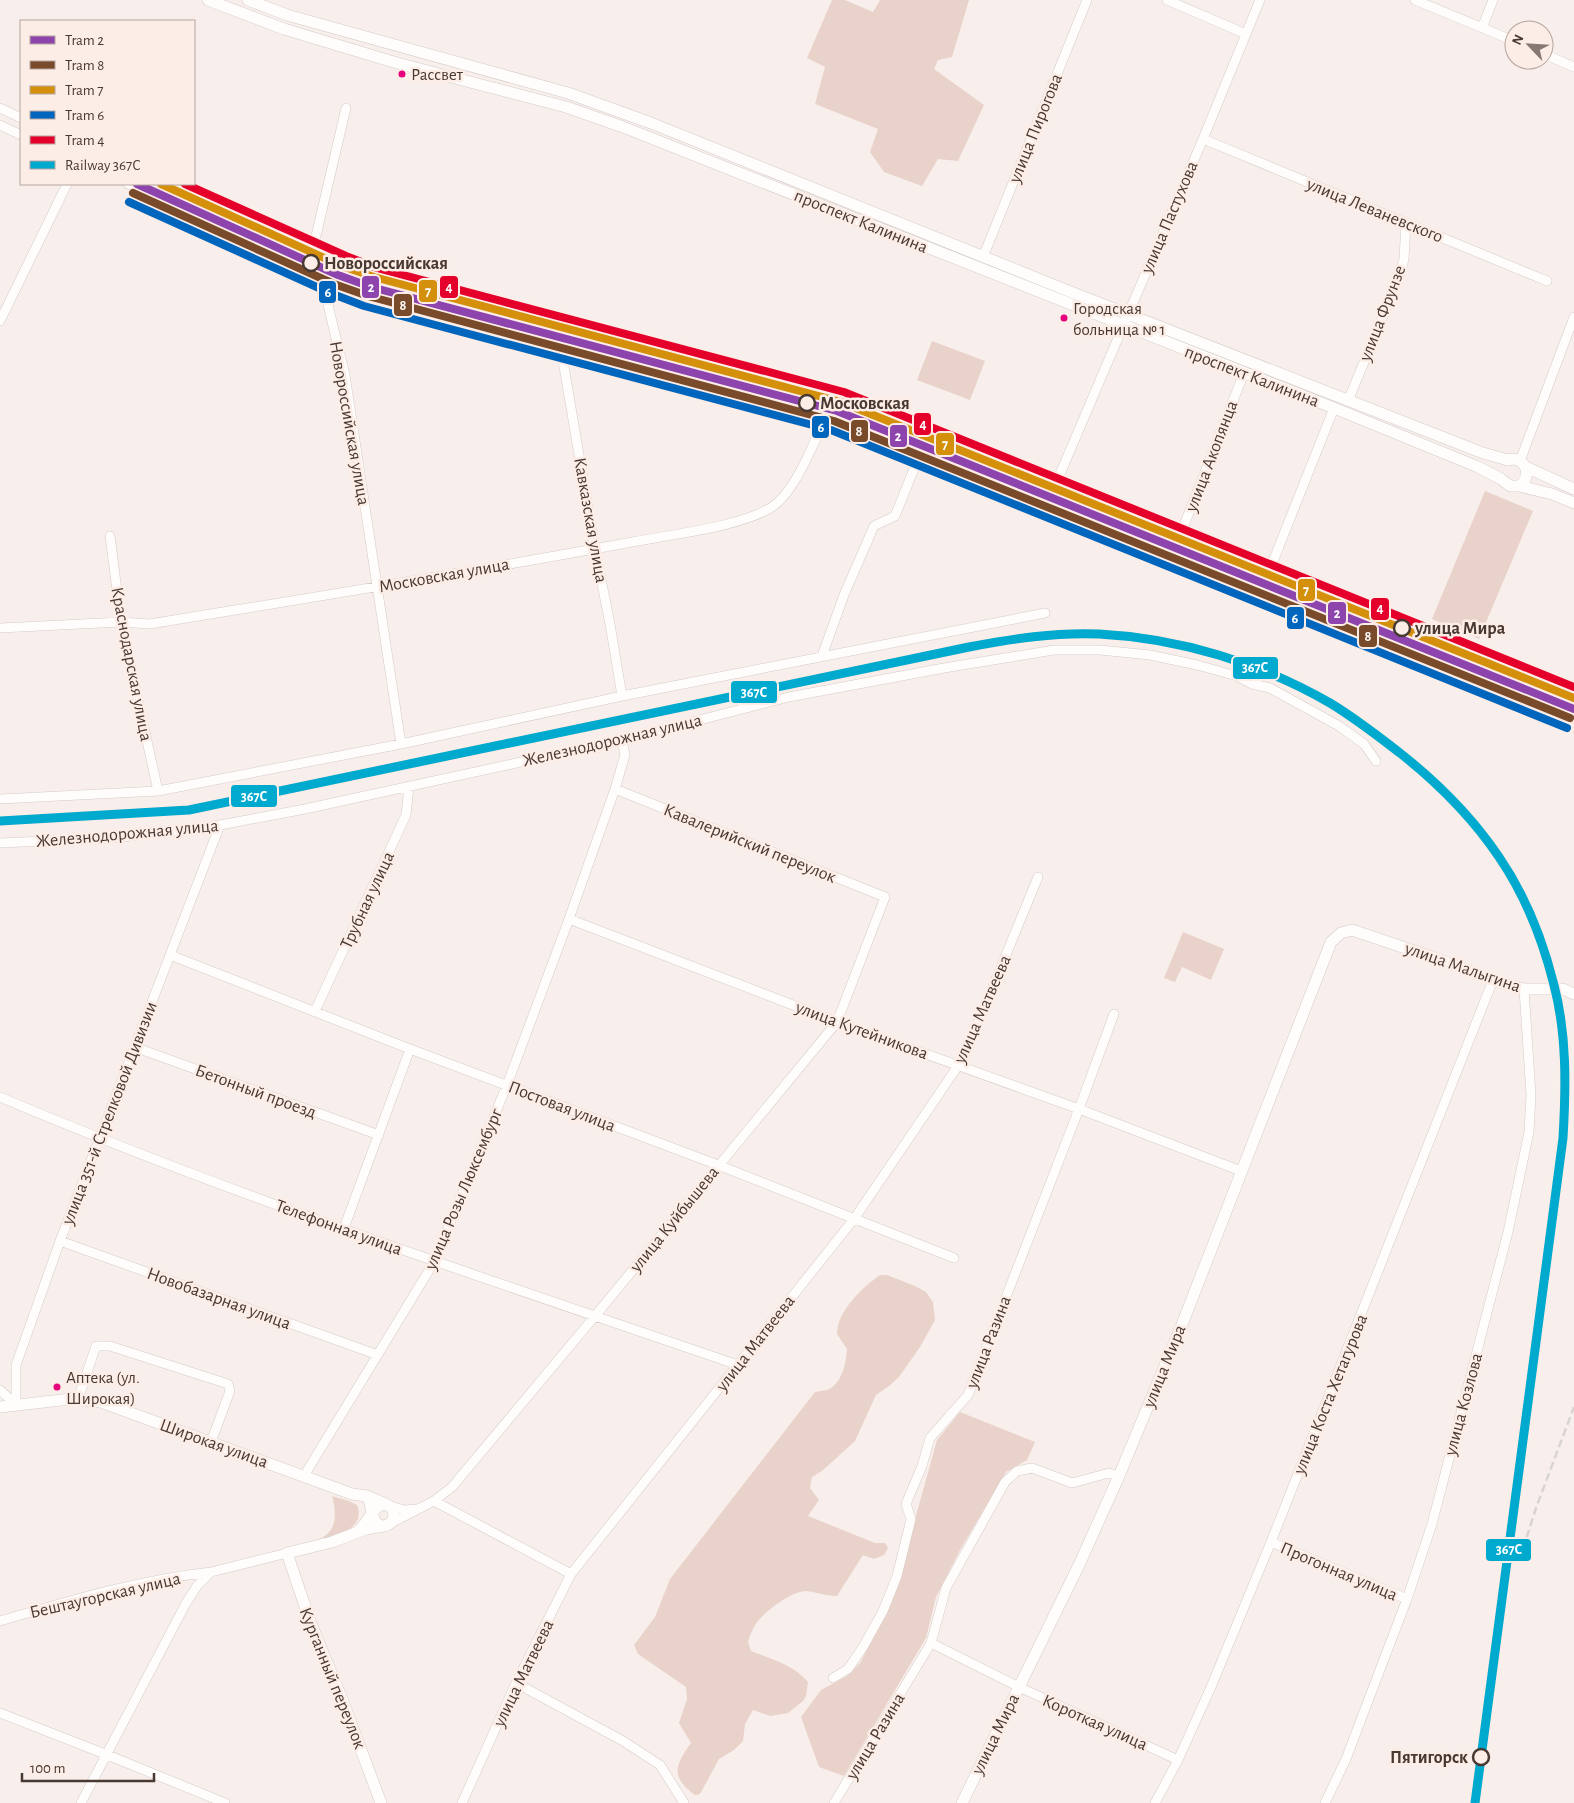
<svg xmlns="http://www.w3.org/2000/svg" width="1574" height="1803" font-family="'Alegreya Sans',sans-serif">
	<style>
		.green { fill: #e9d2c9 }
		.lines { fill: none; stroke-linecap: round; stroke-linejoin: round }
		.minor-casing { stroke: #d5cac6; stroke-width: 10 }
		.major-casing { stroke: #d5cac6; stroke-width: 12 }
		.minor { stroke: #fefdfc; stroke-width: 9 }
		.major { stroke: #fefdfc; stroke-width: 11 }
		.rail { stroke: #d7d4d2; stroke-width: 2.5; stroke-dasharray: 8 4; stroke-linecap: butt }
		.rail-1-casing { stroke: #fdede7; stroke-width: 12 }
		.rail-1 { stroke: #00a9ce; stroke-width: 9 }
		.tram-1-casing { stroke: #fdede7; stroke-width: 11 }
		.tram-2-casing { stroke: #fdede7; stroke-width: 11 }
		.tram-3-casing { stroke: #fdede7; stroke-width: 11 }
		.tram-4-casing { stroke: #fdede7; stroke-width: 11 }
		.tram-5-casing { stroke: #fdede7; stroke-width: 11 }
		.tram-1 { stroke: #8e44ad; stroke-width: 8 }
		.tram-2 { stroke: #7a4b2a; stroke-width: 8 }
		.tram-3 { stroke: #d4900a; stroke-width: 8 }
		.tram-4 { stroke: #0065bd; stroke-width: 8 }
		.tram-5 { stroke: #e4002b; stroke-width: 8 }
		.bus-dot { fill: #e5007d; stroke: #fdede7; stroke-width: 2 }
		.stop-dot { fill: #fdede7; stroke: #483932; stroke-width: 2.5 }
		.labels { text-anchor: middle; stroke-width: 5; stroke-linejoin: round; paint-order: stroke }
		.bus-label { font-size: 17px; fill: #483932; stroke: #fdede7; text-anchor: start }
		.street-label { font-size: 18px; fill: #483932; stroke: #fdede7 }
		.stop-label { font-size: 18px; font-weight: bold; fill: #483932; stroke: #fdede7; text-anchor: start }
		.line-badge { stroke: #fdede7; stroke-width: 2 }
		.badge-label { font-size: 14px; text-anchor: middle; font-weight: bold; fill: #fff }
	</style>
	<rect width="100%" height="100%" fill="#f8efec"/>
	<path class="green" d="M832,0h13l28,12 7,-12h89l-17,57 -14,3 -4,9 50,36 -26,56 -20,-2 -16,27 -38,-14 -14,-20 8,-23 -63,-25 10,-37 -18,-9z
		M932,341l53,20 -15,39 -53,-20z
		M1485,491l48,20 -54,128 -47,-20z
		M1183,932l41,17 -13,31 -29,-13 -7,15 -11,-4z
		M880,1275h7l28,11 11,6 7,10 2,18 -15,27 -21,30 -10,9 -13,9 -21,46 -33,30 -10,6 -2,11 9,12 -11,16 67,27h10l3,5 -4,7 -10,4 -11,-4 -26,41c-11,0 -21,-4 -31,-5 -14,0 -39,19 -48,30 -5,6 -8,14 -10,21l3,9c20,8 42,13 57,31l-2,14 -3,5 -15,12 -18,3 -17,-6 -8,14 -2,17 -9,9 -15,9 -19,35 -5,1c-25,-18 -20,-30 -4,-52l-12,-20 8,-24 -1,-12 -48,-33 -4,-9 21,-28 15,-38 145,-187c4,-1 12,-1 16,-4 12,-8 15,-26 16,-39l-10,-15c0,-23 26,-47 43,-59z
		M960,1412l75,30 -8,18 -21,12 -46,78 -24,47 -10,41 -82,138 -25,-9 -18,-50 20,-27 26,-14 13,-13 32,-61 45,-162z
		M332,1496l17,5 8,4c9,22 -17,29 -33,36l-1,-4c15,-8 13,-27 9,-41z"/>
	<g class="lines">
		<g class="minor-casing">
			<path id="minor" d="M1167,0l79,34
				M1415,0l99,41
				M1482,28l11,-28
				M1544,54l30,13
				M0,108l21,10
				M0,125l21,10
				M1203,139l344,142
				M128,184l215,97 29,10 188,52 162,43 104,25 748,303
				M164,184l96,44 74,38 37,13 458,120 120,46 625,253
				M983,257l104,-257
				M315,258l-3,-5 34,-145
				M322,270l7,39 16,66 56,369
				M0,321l67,-137
				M560,343l35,206 15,75 12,72
				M1348,401l51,-124 5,-18 2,-36
				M1520,461l54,-144
				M1054,488l149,-349 57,-139
				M110,536l11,86 37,169
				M1179,538l65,-165
				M1268,574l66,-166
				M0,628l121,-6 28,2c161,-26 323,-52 483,-82 36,-7 119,-16 145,-39 20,-17 43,-70 50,-96
				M822,656l22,-61 30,-69 21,-10 27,-67
				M0,799l158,-8 243,-47 221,-48 423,-83
				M0,843l114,-5 106,-13 85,-16 317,-69 167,-43 155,-29 110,-18h46l50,5 47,10 40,11 15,8 18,4 69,38 25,18 12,17
				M569,919l268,103 242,87 162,62
				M170,955l240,94 308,116 236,93
				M315,1011l91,-196 3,-29
				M134,1047l245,88
				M0,1097c241,102 491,183 738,268
				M344,1228l66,-179
				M60,1241l318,114
				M0,1390l16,15
				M78,1399l18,-53h14l118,38 2,7 -19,51
				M16,1405v-40l44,-124 160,-416
				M304,1476l130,-214 73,-177 62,-166 46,-130 10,-34 -3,-15
				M434,1501l137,73
				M390,1506l15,4 12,-1
				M389,1524l45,-23 18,-14 143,-171 242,-294 48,-125 -270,-108
				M1271,1542l136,57
				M0,1621c69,-20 139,-41 211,-49
				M931,1643l88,44 159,73
				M833,1678l15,-9 15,-22 20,-36 14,-35 14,-57 -5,-15 16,-38 8,-28 38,-43 111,-286 35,-95
				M516,1683l107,58 37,24 24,38
				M0,1713l105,41 120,49
				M81,1803l104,-198 12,-19 14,-14 76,-19
				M462,1803l54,-120 55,-109 283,-355 110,-162 74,-180
				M834,1803l97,-160 15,-55 59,-106 12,-11 15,-3 40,15 37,-10 10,3
				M1155,1803l23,-43 33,-73 60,-145 222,-562
				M1325,1803l21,-44 19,-50 42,-110 25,-75 76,-292 21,-100 2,-37 -7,-106"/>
		</g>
		<g class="major-casing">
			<path id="major" d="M208,0l76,29 113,34 169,44 57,20 711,281 144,59 23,12 9,7h9l33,8 22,9
				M248,0l39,15 281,78 83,30 420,169 412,161 25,7c17,-5 26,17 11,26
				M1526,467l48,22
				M0,1407l70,-8 31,3 251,92 15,2 19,8
				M359,1530c11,-8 18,-37 34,-21l1,9c-2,4 -5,7 -10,8 -14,1 -11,-22 -17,-30
				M381,1803l-39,-104 -32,-78 -23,-68 45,-11 34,-13 18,-3
				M962,1803l117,-238 40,-89 64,-154 148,-380 10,-9 11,-3 83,28 58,22 31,9h39l11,5"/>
		</g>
		<use href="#minor" class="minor"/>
		<use href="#major" class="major"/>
		<path class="rail" d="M1523,1549l13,-41 38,-101"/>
		<g class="rail-1-casing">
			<path id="rail-1" d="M0,821l189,-11 780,-163c43,-8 86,-15 130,-13 80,4 162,29 231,69 25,15 48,33 70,50 38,30 72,64 99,104 26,38 44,84 55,128 13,50 12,102 9,153l-88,665"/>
		</g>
		<use href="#rail-1" class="rail-1"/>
		<g class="tram-1-casing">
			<path id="tram-1" d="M137,184l201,91 33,12 466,124 737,298"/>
		</g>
		<g class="tram-2-casing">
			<path id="tram-2" d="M133,193l201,91 34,12 466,125 736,297"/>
		</g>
		<g class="tram-3-casing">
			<path id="tram-3" d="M161,184l181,82 32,11 467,125 733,296"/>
		</g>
		<g class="tram-4-casing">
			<path id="tram-4" d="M129,202l201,91 34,13 467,124 736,298"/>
		</g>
		<g class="tram-5-casing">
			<path id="tram-5" d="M185,184l161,72 31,12 467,124 730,295"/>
		</g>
		<use href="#tram-1" class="tram-1"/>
		<use href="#tram-2" class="tram-2"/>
		<use href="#tram-3" class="tram-3"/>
		<use href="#tram-4" class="tram-4"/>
		<use href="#tram-5" class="tram-5"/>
	</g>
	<g class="bus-dot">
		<circle cx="402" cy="74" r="4.5"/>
		<circle cx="1064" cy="318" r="4.5"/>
		<circle cx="57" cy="1387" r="4.5"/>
	</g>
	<g class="stop-dot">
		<circle cx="311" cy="263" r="8"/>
		<circle cx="807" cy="403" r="8"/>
		<circle cx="1402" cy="628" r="8"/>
		<circle cx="1481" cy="1757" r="8"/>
	</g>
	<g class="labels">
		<g class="bus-label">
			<text x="411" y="80">Рассвет</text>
			<text x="1073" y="314">Городская<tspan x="1073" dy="21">больница № 1</tspan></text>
			<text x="66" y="1383">Аптека (ул.<tspan x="66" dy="21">Широкая)</tspan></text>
		</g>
		<g class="street-label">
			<text transform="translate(1035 128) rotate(-68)" y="6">улица Пирогова</text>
			<text transform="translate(1375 210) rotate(22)" y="6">улица Леваневского</text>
			<text transform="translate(1169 217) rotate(-67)" y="6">улица Пастухова</text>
			<text transform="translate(861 221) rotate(22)" y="6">проспект Калинина</text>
			<text transform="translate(1382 313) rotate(-69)" y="6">улица Фрунзе</text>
			<text transform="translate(1252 376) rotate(21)" y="6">проспект Калинина</text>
			<text transform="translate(350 423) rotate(80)" y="6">Новороссийская улица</text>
			<text transform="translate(1211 456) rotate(-69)" y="6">улица Акопянца</text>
			<text transform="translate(591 520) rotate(80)" y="6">Кавказская улица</text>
			<text transform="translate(444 575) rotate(-10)" y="6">Московская улица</text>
			<text transform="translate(132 664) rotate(79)" y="6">Краснодарская улица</text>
			<text transform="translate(612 740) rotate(-13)" y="6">Железнодорожная улица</text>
			<text transform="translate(127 833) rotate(-5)" y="6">Железнодорожная улица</text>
			<text transform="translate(750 843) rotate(22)" y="6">Кавалерийский переулок</text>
			<text transform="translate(367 900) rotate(-65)" y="6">Трубная улица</text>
			<text transform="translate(1463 967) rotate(19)" y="6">улица Малыгина</text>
			<text transform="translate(982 1009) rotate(-66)" y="6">улица Матвеева</text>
			<text transform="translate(862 1030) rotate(20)" y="6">улица Кутейникова</text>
			<text transform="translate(256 1091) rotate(20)" y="6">Бетонный проезд</text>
			<text transform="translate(562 1106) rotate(21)" y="6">Постовая улица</text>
			<text transform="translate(109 1113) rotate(-69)" y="6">улица 351-й Стрелковой Дивизии</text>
			<text transform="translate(463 1189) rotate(-67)" y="6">улица Розы Люксембург</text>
			<text transform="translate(674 1219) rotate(-51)" y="6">улица Куйбышева</text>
			<text transform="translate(339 1227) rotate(20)" y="6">Телефонная улица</text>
			<text transform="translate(219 1298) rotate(20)" y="6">Новобазарная улица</text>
			<text transform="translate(988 1342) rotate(-69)" y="6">улица Разина</text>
			<text transform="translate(755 1343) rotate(-52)" y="6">улица Матвеева</text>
			<text transform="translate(1164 1366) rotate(-68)" y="6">улица Мира</text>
			<text transform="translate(1330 1394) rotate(-68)" y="6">улица Коста Хетагурова</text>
			<text transform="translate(1463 1404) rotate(-75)" y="6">улица Козлова</text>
			<text transform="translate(214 1443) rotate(20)" y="6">Широкая улица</text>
			<text transform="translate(1339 1571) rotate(23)" y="6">Прогонная улица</text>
			<text transform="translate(105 1595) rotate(-13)" y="6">Бештаугорская улица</text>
			<text transform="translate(523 1673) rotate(-64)" y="6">улица Матвеева</text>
			<text transform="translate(333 1678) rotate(68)" y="6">Курганный переулок</text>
			<text transform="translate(1095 1722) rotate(24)" y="6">Короткая улица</text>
			<text transform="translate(995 1734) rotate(-64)" y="6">улица Мира</text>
			<text transform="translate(875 1736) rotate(-59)" y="6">улица Разина</text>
		</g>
		<g class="stop-label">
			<text x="324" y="269">Новороссийская</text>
			<text x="820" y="409">Московская</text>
			<text x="1415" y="634">улица Мира</text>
			<text x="1468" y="1763" text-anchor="end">Пятигорск</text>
		</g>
	</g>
	<g class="line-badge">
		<rect x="361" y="275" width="19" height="24" rx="5" fill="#8e44ad"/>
		<rect x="439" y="275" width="20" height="24" rx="5" fill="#e4002b"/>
		<rect x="418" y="279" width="20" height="24" rx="5" fill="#d4900a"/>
		<rect x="318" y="280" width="19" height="24" rx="5" fill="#0065bd"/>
		<rect x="393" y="293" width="20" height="24" rx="5" fill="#7a4b2a"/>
		<rect x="913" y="412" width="19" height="24" rx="5" fill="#e4002b"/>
		<rect x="811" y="415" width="19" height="24" rx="5" fill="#0065bd"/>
		<rect x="850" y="419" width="19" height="24" rx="5" fill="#7a4b2a"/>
		<rect x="889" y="424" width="19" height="24" rx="5" fill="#8e44ad"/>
		<rect x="935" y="432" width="20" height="24" rx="5" fill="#d4900a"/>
		<rect x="1297" y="578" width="19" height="24" rx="5" fill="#d4900a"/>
		<rect x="1370" y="597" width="20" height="24" rx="5" fill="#e4002b"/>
		<rect x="1327" y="601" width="20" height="24" rx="5" fill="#8e44ad"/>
		<rect x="1286" y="606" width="19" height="24" rx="5" fill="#0065bd"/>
		<rect x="1358" y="624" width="20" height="24" rx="5" fill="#7a4b2a"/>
		<rect x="1232" y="656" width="47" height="24" rx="5" fill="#00a9ce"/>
		<rect x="730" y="680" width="48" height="24" rx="5" fill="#00a9ce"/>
		<rect x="230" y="784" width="48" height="24" rx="5" fill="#00a9ce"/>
		<rect x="1485" y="1538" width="47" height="24" rx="5" fill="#00a9ce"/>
	</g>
	<g class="badge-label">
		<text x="371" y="292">2</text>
		<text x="449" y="292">4</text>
		<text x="428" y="296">7</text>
		<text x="328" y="297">6</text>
		<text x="403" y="310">8</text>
		<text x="923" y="429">4</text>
		<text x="821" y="432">6</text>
		<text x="859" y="436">8</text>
		<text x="898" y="441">2</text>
		<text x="945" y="449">7</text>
		<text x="1306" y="595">7</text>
		<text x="1380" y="613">4</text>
		<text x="1337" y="618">2</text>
		<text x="1295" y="623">6</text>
		<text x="1368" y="641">8</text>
		<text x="1255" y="672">367С</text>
		<text x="754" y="697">367С</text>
		<text x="254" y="801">367С</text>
		<text x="1509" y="1554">367С</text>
	</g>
	<rect x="20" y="20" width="175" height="165" fill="#fdede7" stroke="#b5a59f"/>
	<rect x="30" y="36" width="25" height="8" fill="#8e44ad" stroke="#b5a59f"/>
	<text x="65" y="45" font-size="15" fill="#483932">Tram 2</text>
	<rect x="30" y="61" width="25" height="8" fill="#7a4b2a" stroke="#b5a59f"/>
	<text x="65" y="70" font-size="15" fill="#483932">Tram 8</text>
	<rect x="30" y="86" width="25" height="8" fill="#d4900a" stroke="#b5a59f"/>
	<text x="65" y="95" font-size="15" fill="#483932">Tram 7</text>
	<rect x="30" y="111" width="25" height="8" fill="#0065bd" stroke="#b5a59f"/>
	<text x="65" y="120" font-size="15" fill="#483932">Tram 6</text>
	<rect x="30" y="136" width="25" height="8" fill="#e4002b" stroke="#b5a59f"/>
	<text x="65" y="145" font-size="15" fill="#483932">Tram 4</text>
	<rect x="30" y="161" width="25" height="8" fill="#00a9ce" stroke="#b5a59f"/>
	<text x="65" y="170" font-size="15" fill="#483932">Railway 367С</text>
	<g transform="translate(1529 45) rotate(295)"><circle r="24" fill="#fdede7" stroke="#b5a59f"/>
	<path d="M0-4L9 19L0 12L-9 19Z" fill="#867973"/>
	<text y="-8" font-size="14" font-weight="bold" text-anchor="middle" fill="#483932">N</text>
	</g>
	<path d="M22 1773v8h132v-8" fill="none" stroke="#483932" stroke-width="2.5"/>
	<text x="30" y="1773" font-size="15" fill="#483932" stroke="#fdede7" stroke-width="4" paint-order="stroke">100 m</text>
</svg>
